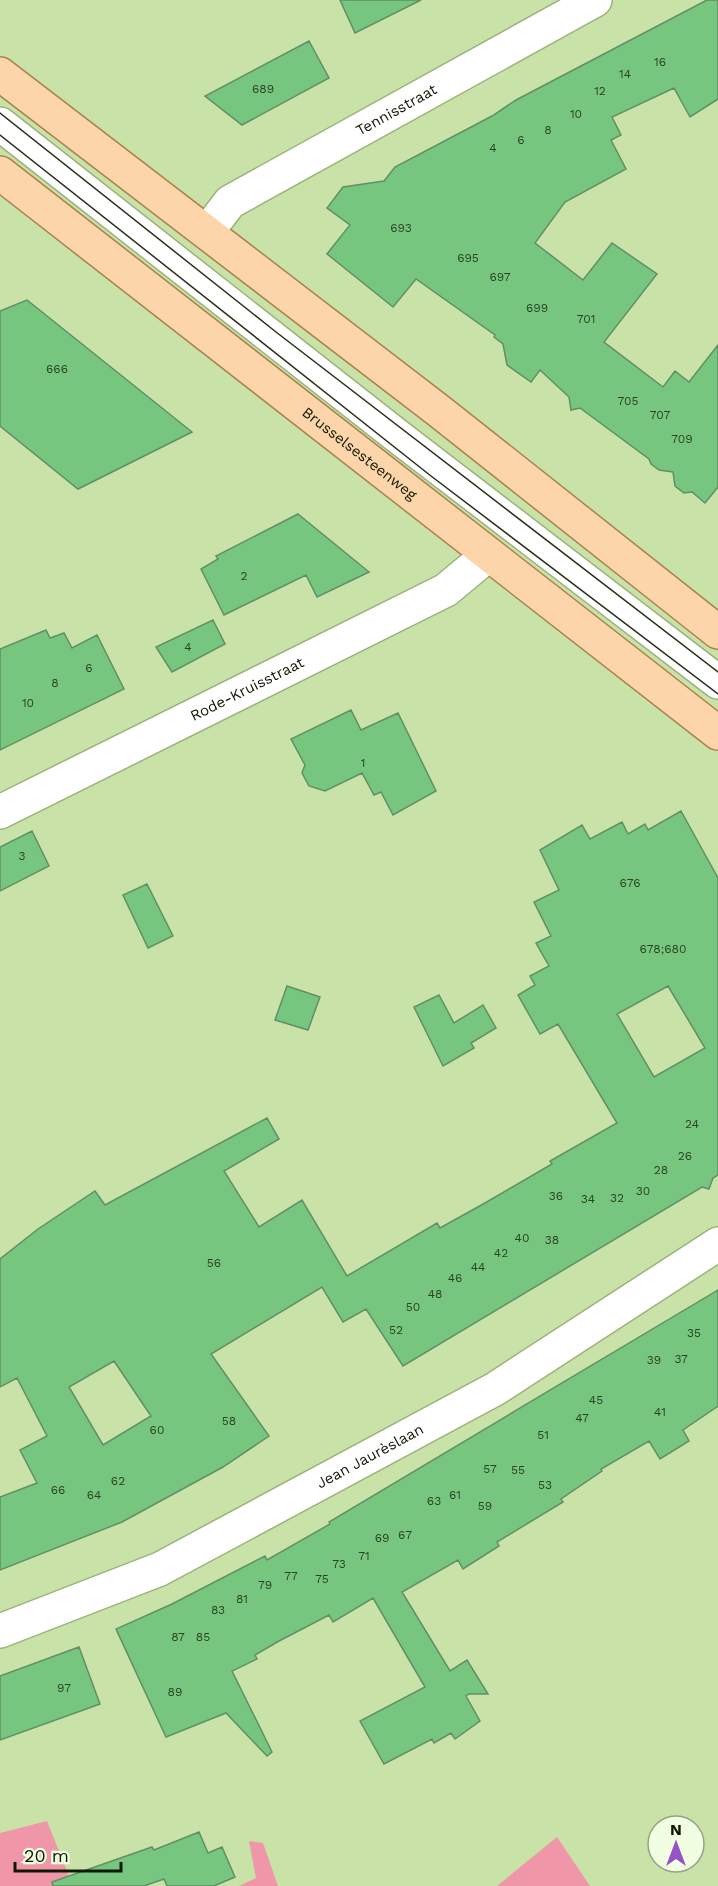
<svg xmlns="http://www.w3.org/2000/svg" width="718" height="1886" font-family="'Work Sans',sans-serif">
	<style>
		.green { fill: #f096a9 }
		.building { fill: #77c680; stroke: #618f65; stroke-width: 1.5; fill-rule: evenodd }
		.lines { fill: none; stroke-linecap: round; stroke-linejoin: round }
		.minor-casing { stroke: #9bb37b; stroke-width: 36 }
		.major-casing { stroke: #aa814c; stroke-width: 36 }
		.minor { stroke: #fff; stroke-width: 33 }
		.major { stroke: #fdd5aa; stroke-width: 33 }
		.tram { stroke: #283218; stroke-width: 1.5 }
		.labels { text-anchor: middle; stroke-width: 5; stroke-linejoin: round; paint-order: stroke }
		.number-label { font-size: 12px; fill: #2a4423 }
		.street-label { font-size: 15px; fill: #111904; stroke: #f1fee1 }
	</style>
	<rect width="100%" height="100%" fill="#c9e2a8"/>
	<path class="green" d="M47,1821l26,65h-73v-53z
		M557,1837l33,49h-93z
		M249,1841l14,2 15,43h-39l17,-8z"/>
	<path class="building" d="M340,0h81l-66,33z
		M707,0h11v99l-28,18 -16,-29 -62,29 9,18 -10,5 15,29 -61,33 -30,41 48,37 29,-37 45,31 -53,68 59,45 12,-16 14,11 29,-37v142l-13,16 -13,-11 -8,1 -9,-7 -2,-14 -14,-2 -8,-6 -2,-5 -69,-51 -9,2 -2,-13 -29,-27 -9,12 -24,-17 -4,-21 -9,-7 1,-2 -79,-56 -23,28 -66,-53 23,-29 -23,-17 16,-21 41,-6 11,-14 97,-51 24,-16z
		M309,41l20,37 -87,47 -37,-29z
		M27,300l165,132 -114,57 -78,-63v-115z
		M298,514l71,58 -52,25 -11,-22 -82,40 -23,-46 17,-10 -2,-3z
		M213,620l12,24 -53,28 -16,-25z
		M46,630l4,8 14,-5 8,15 25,-13 27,54 -124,61v-101z
		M351,710l10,20 37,-17 38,78 -43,24 -12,-23 -7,3 -12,-22 -37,18 -16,-5 -7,-13 3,-8 -14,-26z
		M681,811l37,67v297l-5,3 -4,11 -7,-2 -299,179 -37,-57 -23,13 -21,-35 -111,67 58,82 -46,31 -101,55 -122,48v-73l37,-14 -17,-33 27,-14 -30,-58 -17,9v-128l38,-30 57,-38 10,14 162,-87 12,21 -55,32 35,56 43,-27 45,76 90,-53 3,5 45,-25 67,-39 -2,-3 67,-38 -59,-99 -18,10 -22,-39 17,-10 -5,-9 19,-10 -13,-23 15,-7 -17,-34 25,-12 -19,-40 42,-25 8,14 32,-17 6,12 17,-10 3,6zM668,986l37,62 -51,29 -37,-63zM114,1361l37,55 -48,29 -34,-58z
		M32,831l17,35 -49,25v-44z
		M147,884l26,52 -25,12 -25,-53z
		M287,986l33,11 -12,33 -33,-10z
		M439,995l15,28 29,-18 13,23 -25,15 3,5 -31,18 -29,-59z
		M718,1290v116l-35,24 6,11 -29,18 -11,-18 -48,28 1,2 -41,28 2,3 -66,40 2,4 -36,23 -5,-9 -56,32 48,79 17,-11 21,34h-19l-3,2 14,25 -25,18 -4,-6 -17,10 -2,-4 -48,25 -24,-43 65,-34 -52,-89 -40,24 -4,-7 -50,26 -24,14 2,4 -25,12 40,81 -5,4 -41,-43 -60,24 -50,-108 56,-25 93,-48 2,4 63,-36 -1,-2z
		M79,1647l21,57 -100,36v-64z
		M199,1832l9,21 14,-6 13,30 -21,9h-47l-3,-7 -20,7h-91l-1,-4 100,-35 2,3z"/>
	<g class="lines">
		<g class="minor-casing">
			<g id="minor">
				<path d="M0,124l396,311 322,247"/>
				<path id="s1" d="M207,232l23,-30 365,-202"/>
				<path id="s2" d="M0,812l446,-222 42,-35"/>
				<path id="s3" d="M0,1631l160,-62 335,-180 223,-145"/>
			</g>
		</g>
		<g class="major-casing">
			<g id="major">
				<path d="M0,74l439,337 279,221"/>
				<path id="s4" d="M0,173l718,560"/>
			</g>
		</g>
		<use href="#minor" class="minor"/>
		<use href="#major" class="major"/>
		<path class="tram" d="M0,113l276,219 442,340
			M0,135l431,341 287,218"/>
	</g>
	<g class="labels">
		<g class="number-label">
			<text x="660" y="66">16</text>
			<text x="625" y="78">14</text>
			<text x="263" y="93">689</text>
			<text x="600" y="95">12</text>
			<text x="576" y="118">10</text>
			<text x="548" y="134">8</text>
			<text x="521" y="144">6</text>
			<text x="493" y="152">4</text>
			<text x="401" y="232">693</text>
			<text x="468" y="262">695</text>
			<text x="500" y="281">697</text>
			<text x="537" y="312">699</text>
			<text x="586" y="323">701</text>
			<text x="57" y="373">666</text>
			<text x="628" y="405">705</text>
			<text x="660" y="419">707</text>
			<text x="682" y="443">709</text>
			<text x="244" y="580">2</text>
			<text x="188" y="651">4</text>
			<text x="89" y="672">6</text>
			<text x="55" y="687">8</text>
			<text x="28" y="707">10</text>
			<text x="363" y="767">1</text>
			<text x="22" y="860">3</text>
			<text x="630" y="887">676</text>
			<text x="663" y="953">678;680</text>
			<text x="692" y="1128">24</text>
			<text x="685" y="1160">26</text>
			<text x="661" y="1174">28</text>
			<text x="643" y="1195">30</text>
			<text x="556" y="1200">36</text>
			<text x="617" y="1202">32</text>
			<text x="588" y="1203">34</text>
			<text x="522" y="1242">40</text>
			<text x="552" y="1244">38</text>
			<text x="501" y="1257">42</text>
			<text x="214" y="1267">56</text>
			<text x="478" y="1271">44</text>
			<text x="455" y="1282">46</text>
			<text x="435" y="1298">48</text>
			<text x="413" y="1311">50</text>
			<text x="396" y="1334">52</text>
			<text x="694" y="1337">35</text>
			<text x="681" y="1363">37</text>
			<text x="654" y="1364">39</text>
			<text x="596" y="1404">45</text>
			<text x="660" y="1416">41</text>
			<text x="582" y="1422">47</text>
			<text x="229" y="1425">58</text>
			<text x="157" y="1434">60</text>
			<text x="543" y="1439">51</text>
			<text x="490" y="1473">57</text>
			<text x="518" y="1474">55</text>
			<text x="118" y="1485">62</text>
			<text x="545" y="1489">53</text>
			<text x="58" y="1494">66</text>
			<text x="94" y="1499">64</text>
			<text x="455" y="1499">61</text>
			<text x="434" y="1505">63</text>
			<text x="485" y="1510">59</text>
			<text x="405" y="1539">67</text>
			<text x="382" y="1542">69</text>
			<text x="364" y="1560">71</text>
			<text x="339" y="1568">73</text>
			<text x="291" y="1580">77</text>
			<text x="322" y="1583">75</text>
			<text x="265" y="1589">79</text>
			<text x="242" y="1603">81</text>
			<text x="218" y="1614">83</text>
			<text x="178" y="1641">87</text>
			<text x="203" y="1641">85</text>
			<text x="64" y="1692">97</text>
			<text x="175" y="1696">89</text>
		</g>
		<g class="street-label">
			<text dy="5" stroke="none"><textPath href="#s1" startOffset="228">Tennisstraat</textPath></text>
			<text dy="5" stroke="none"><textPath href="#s4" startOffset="456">Brusselsesteenweg</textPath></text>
			<text dy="5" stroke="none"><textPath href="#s2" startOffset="276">Rode-Kruisstraat</textPath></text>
			<text dy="5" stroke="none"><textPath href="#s3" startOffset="410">Jean Jaurèslaan</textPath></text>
		</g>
	</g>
	<g transform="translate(676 1844)"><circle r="28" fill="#f1fee1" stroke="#97a289" stroke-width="1.5"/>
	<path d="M0-4.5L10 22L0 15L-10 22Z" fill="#9453c9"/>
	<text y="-9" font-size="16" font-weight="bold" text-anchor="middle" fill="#111904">N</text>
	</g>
	<path d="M15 1862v9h106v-9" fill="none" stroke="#111904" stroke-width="3"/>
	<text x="24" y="1862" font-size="18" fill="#111904" stroke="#f1fee1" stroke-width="4.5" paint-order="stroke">20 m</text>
</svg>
